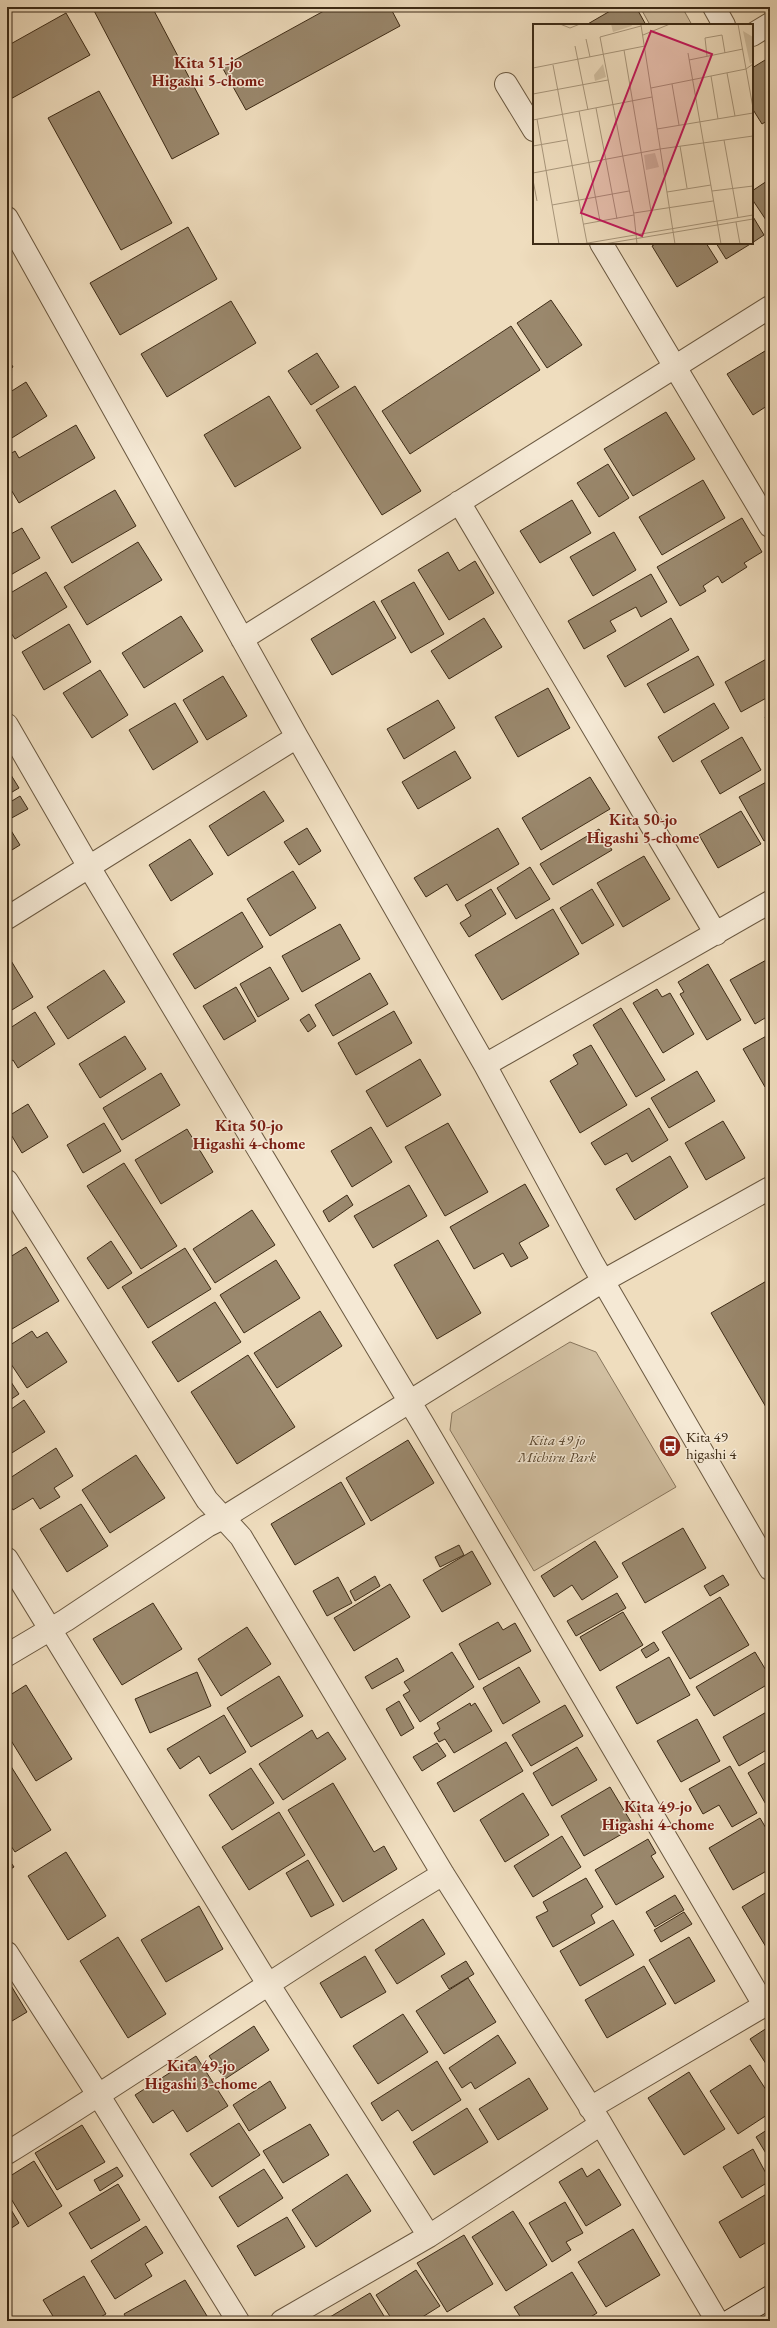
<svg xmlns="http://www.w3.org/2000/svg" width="777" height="2328" font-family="'EB Garamond',serif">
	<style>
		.green { fill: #d1bfa1; stroke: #87755c }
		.building { fill: #9a886d; stroke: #3d2b16 }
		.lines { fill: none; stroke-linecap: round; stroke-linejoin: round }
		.street-casing { stroke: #6a5840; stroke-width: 24 }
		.secondary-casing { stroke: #3d2b16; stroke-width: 24 }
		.street { stroke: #f5e9d5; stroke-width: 22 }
		.secondary { stroke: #f5e9d5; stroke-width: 22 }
		.labels { text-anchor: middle; stroke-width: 3; stroke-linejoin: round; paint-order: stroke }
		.poi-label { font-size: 15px; fill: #3d2b16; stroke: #f5e9d5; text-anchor: start }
		.park-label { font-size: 15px; font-style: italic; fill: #5b4932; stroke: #f5e9d5 }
		.neighbourhood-label { font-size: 16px; font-weight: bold; fill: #7a1f14; stroke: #f5e9d5 }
		.inset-road { fill: none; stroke: #a8967b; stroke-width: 1 }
		.view { fill: #c2185b; fill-opacity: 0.15; stroke: #c2185b; stroke-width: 2 }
		.inset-edge { fill: none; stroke: #3d2b16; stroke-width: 2 }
	</style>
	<rect width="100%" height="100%" fill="#efddbe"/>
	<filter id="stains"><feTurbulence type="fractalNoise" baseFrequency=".005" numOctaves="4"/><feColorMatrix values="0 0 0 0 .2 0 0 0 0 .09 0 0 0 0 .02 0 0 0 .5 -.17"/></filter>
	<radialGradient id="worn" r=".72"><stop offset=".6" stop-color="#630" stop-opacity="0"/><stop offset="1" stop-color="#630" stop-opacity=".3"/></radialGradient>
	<path class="green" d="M640,7h42l10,18h-42z
		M570,1342l26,10 80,135 -142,84 -84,-141 2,-17z"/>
	<path class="building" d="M92,7h60l67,127 -47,25z
		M331,7h59l10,19 -154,84 -24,-43z
		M617,7h19l10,18h-60z
		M66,13l24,42 -83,46v-55z
		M770,57v62l-8,5 -10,-16v-40z
		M99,91l73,132 -51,27 -73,-132z
		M770,179v47l-18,-27v-8z
		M752,215l12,20 -12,8z
		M188,227l29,52 -97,56 -30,-52z
		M657,243h49l12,19 -41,25 -25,-41z
		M716,243h36l-26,16z
		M551,300l31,45 -35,23 -30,-45z
		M231,301l25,42 -89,54 -26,-43z
		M511,326l29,44 -130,84 -28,-43z
		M770,348v56l-17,11 -26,-41z
		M317,353l22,34 -28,18 -23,-34z
		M7,357l6,10 -6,4z
		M26,382l21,34 -40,25v-47z
		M355,386l66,105 -39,24 -66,-105z
		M269,396l32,52 -66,39 -31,-52z
		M666,412l29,47 -62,37 -29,-47z
		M76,425l19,33 -76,45 -12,-20v-27l8,-5 4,7z
		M608,464l21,34 -30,19 -22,-34z
		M703,480l22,38 -63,37 -23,-38z
		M115,490l21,36 -64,37 -21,-36z
		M572,500l19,33 -51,30 -20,-32z
		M742,518l20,34 -18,11 3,4 -25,16 -4,-7 -15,10 3,5 -26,15 -23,-39z
		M22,528l18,30 -33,19v-41z
		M614,532l22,38 -43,26 -23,-39z
		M138,542l24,38 -75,45 -23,-38z
		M448,552l11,19 16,-10 19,32 -45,27 -31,-50z
		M46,572l21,35 -52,32 -8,-12v-32z
		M651,574l16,28 -26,15 -5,-10 -26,14 6,10 -32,18 -16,-28z
		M414,582l30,52 -33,19 -30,-52z
		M374,601l22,37 -64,37 -21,-36z
		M181,616l22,35 -59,37 -22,-35z
		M484,618l18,29 -53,32 -18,-28z
		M671,618l18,32 -64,37 -18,-31z
		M69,624l22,38 -47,28 -22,-38z
		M698,656l16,29 -50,28 -17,-29z
		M770,657v39l-29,16 -16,-30z
		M100,670l28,45 -36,23 -29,-45z
		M223,676l24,40 -40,24 -24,-40z
		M548,688l22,40 -52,29 -23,-40z
		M438,700l17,28 -51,31 -17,-30z
		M175,703l23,39 -45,28 -24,-40z
		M714,703l15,25 -56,34 -15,-25z
		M770,715v11l-5,-9z
		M742,737l19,33 -41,24 -19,-33z
		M455,751l16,27 -53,31 -16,-27z
		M11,775l8,13 -12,7v-18z
		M590,777l20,32 -69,41 -19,-32z
		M770,780v58l-6,3 -25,-44z
		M264,791l20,30 -56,35 -19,-30z
		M20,796l8,13 -20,11 -1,-16z
		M741,811l20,33 -43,24 -19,-33z
		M7,824l13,21 -13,8z
		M307,828l14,23 -22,14 -15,-23z
		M498,828l21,36 -62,37 -10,-17 -21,13 -12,-19z
		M599,829l13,21 -59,35 -13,-21z
		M190,839l23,35 -42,27 -22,-36z
		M644,856l26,43 -47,28 -26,-44z
		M530,867l20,32 -34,20 -19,-31z
		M293,871l23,37 -46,28 -23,-37z
		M491,889l15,25 -37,23 -9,-14 11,-7 -6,-11z
		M592,889l22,36 -32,19 -22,-36z
		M553,909l26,45 -77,46 -27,-45z
		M242,912l21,35 -68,42 -22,-35z
		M340,924l20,35 -58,33 -20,-36z
		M7,954l26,43 -26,16z
		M770,958v57l-15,9 -25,-44z
		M708,964l33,56 -34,20 -27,-46 4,-2 -6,-10z
		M270,967l19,32 -31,18 -18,-33z
		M104,970l21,32 -57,37 -21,-32z
		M370,973l18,31 -55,32 -18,-31z
		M236,987l20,34 -32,19 -21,-34z
		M657,989l5,8 8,-4 24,41 -31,19 -30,-50z
		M621,1008l44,72 -29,17 -43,-72z
		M394,1011l18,32 -56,32 -18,-32z
		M35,1012l20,32 -37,24 -5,-8 -6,3v-33z
		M309,1014l7,12 -8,6 -8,-12z
		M770,1034v50l-5,3 -22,-38z
		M125,1036l21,33 -46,29 -21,-34z
		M591,1045l36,60 -47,28 -30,-52 28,-17 -5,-9z
		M420,1059l21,36 -54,32 -21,-36z
		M697,1071l18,30 -46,27 -18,-30z
		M161,1073l19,32 -58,35 -19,-32z
		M28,1104l20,33 -26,16 -15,-25v-11z
		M649,1108l19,32 -36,22 -5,-9 -22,12 -14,-22z
		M723,1121l22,37 -39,22 -21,-37z
		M104,1123l17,28 -38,22 -16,-28z
		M448,1123l40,69 -43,24 -40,-69z
		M371,1127l21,35 -40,25 -21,-36z
		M187,1129l26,43 -52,32 -26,-44z
		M670,1156l18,31 -53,33 -19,-31z
		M124,1163l53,83 -36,23 -54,-83z
		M525,1184l24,42 -30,17 9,15 -17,9 -8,-14 -29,16 -24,-42z
		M409,1185l18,31 -54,32 -19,-32z
		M347,1195l6,10 -24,17 -6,-11z
		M252,1210l23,35 -60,38 -22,-34z
		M438,1240l43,73 -44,26 -43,-74z
		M111,1241l21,32 -24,16 -21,-31z
		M26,1247l33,54 -52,31v-73z
		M185,1248l26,41 -63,39 -26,-41z
		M276,1260l24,38 -56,35 -24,-38z
		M770,1279v135l-59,-101z
		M215,1302l26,40 -63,40 -26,-40z
		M320,1311l22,35 -65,42 -23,-35z
		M32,1331l5,7 10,-6 20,30 -40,26 -20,-30v-11z
		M248,1355l47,72 -58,37 -46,-72z
		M7,1376l12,18 -12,8z
		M24,1400l21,32 -38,24v-44z
		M408,1440l26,43 -63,38 -25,-43z
		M56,1448l17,28 -19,12 6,9 -20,12 -7,-11 -20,12 -6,-10v-20z
		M136,1455l29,43 -55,35 -28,-43z
		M341,1482l24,42 -70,41 -24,-41z
		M81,1504l27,42 -41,26 -27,-43z
		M683,1528l23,40 -61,35 -23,-40z
		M595,1541l23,36 -36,23 -10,-15 -18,12 -13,-21z
		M459,1545l5,10 -24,12 -5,-10z
		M472,1551l19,33 -49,28 -19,-32z
		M723,1575l6,10 -19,11 -6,-10z
		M375,1576l5,10 -25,15 -5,-10z
		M338,1577l14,26 -25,13 -14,-25z
		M390,1584l20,33 -56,34 -20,-33z
		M617,1593l9,15 -50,28 -9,-15z
		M720,1597l29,48 -59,34 -28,-47z
		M153,1603l29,46 -60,36 -29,-46z
		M623,1612l20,33 -43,26 -20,-34z
		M498,1622l5,8 12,-7 16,28 -52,29 -20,-36z
		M247,1627l24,37 -50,32 -23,-37z
		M654,1642l5,8 -13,8 -5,-8z
		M452,1652l22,35 -54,35 -17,-27 7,-4 -6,-9z
		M755,1652l15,25v6l-56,33 -18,-29z
		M669,1657l21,38 -53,29 -21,-37z
		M397,1658l7,13 -32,18 -7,-12z
		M519,1667l21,35 -37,22 -20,-36z
		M197,1672l14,34 -61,27 -15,-34z
		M279,1676l24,40 -52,31 -24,-39z
		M26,1685l46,74 -36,22 -29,-47v-37z
		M399,1701l15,27 -13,8 -15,-27z
		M470,1703l1,3 4,-3 17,28 -38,22 -9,-14 -6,3 -5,-9 6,-4 -3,-6z
		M565,1705l18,31 -52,30 -19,-31z
		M770,1710v38l-31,18 -16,-29z
		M224,1715l22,37 -36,22 -11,-18 -19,13 -13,-20z
		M697,1719l23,42 -39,21 -24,-41z
		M312,1730l5,9 11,-7 18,27 -63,41 -24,-36z
		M506,1742l17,29 -69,41 -17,-29z
		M437,1743l9,13 -24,15 -9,-14z
		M577,1747l20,33 -45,26 -19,-33z
		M7,1760l44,70 -36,22 -8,-12z
		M770,1760v47l-2,1 -20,-35z
		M730,1766l27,47 -25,14 -13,-22 -16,9 -14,-25z
		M251,1768l23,35 -42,27 -23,-35z
		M333,1783l41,69 10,-6 13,23 -54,33 -55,-92z
		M610,1787l24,40 -50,29 -23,-40z
		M523,1793l26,42 -44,27 -25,-42z
		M279,1812l26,43 -56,35 -27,-43z
		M760,1818l10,17v34l-37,21 -24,-42z
		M562,1836l19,31 -48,30 -19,-31z
		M648,1839l8,14 -5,3 13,21 -48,28 -21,-35z
		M66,1852l40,64 -38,24 -40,-64z
		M7,1857l7,10 -7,4z
		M308,1860l26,45 -23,12 -25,-44z
		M586,1878l17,29 -12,8 4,8 -42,24 -17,-30 12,-6 -5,-9z
		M770,1890v62h-1l-27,-45z
		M675,1895l9,15 -29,17 -9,-15z
		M199,1906l24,43 -57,33 -25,-42z
		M684,1912l8,12 -31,18 -7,-12z
		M423,1919l22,35 -48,30 -22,-34z
		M613,1920l21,35 -54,31 -20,-35z
		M118,1937l48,77 -38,24 -48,-77z
		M689,1937l26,44 -40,23 -26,-44z
		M365,1956l21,36 -45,26 -21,-35z
		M466,1961l8,13 -25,15 -8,-13z
		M644,1966l22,38 -59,34 -22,-38z
		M468,1978l28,44 -52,32 -28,-43z
		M7,1979l20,33 -20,12z
		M403,2014l25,38 -50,32 -25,-38z
		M254,2026l15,24 -44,29 -16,-23z
		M770,2026v44l-20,-31z
		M498,2035l18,28 -41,26 -4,-7 -9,6 -13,-20z
		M196,2056l32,50 -41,26 -14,-22 -20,13 -18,-28z
		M437,2061l24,39 -49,31 -14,-21 -16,11 -11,-18z
		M750,2065l20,31v17l-32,21 -28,-43z
		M689,2072l36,57 -41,26 -36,-57z
		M529,2078l19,31 -50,31 -19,-31z
		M270,2081l16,27 -37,23 -16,-26z
		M467,2108l21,34 -54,33 -21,-33z
		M239,2123l21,32 -48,32 -22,-33z
		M310,2124l19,31 -46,28 -20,-32z
		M82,2125l23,37 -48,28 -22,-37z
		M770,2128v32l-14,-23z
		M753,2149l17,32 -28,17 -19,-31z
		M34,2161l28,45 -34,21 -21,-35v-14z
		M117,2167l6,9 -23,15 -6,-11z
		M582,2168l5,9 12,-8 22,36 -35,21 -27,-44z
		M264,2169l19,29 -45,29 -19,-30z
		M347,2174l24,37 -55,36 -24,-37z
		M118,2184l22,36 -49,29 -22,-36z
		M770,2192v48l-30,18 -21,-36z
		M565,2202l18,31 -17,9 5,8 -19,12 -23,-39z
		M7,2203l12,20 -12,8z
		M513,2211l34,54 -41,26 -34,-54z
		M287,2217l18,30 -50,29 -18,-30z
		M146,2226l17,27 -18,11 7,12 -37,23 -24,-38z
		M633,2229l27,46 -54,32 -28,-45z
		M464,2235l29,49 -46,28 -30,-49z
		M416,2270l24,36 -24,15h-23l-17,-26z
		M572,2272l25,41 -13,8h-61l-9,-14z
		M84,2276l22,38 -13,7h-37l-13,-21z
		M185,2280l22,36 -9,5h-70l-4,-7z
		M370,2293l17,28 -62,-1z"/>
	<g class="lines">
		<g class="street-casing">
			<path id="street" d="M714,7l10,18
				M752,35l18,-11
				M506,84l28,46
				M7,218l290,519 188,328 107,197 178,307
				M601,243l169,283
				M459,502l257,432
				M242,639l528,-332
				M7,725l82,142 334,557 341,581
				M7,918l290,-181
				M485,1065l285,-163
				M7,1181l200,319 34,37 202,337 158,250 116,197
				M7,1559l253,412 169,265
				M7,1655l59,-35 141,-94 16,-8 380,-237 167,-93
				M7,1953l92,143 139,225
				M590,2108l180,-106
				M7,2153c147,-91 288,-190 436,-279
				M282,2321l147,-85 172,-112"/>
		</g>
		<g class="secondary-casing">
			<path id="secondary" d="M730,2321l40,-24"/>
		</g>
		<use href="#street" class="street"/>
		<use href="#secondary" class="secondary"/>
	</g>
	<defs>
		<g id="bus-disc" transform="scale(1.15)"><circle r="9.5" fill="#8f2418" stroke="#f5e9d5"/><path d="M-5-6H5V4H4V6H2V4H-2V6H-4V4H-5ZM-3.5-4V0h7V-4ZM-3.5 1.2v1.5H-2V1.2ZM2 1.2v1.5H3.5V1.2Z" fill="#fff"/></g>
	</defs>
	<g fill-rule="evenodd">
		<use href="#bus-disc" x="670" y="1446"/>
	</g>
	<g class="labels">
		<g class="poi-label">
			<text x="686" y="1442">Kita 49<tspan x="686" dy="17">higashi 4</tspan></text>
		</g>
		<g class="park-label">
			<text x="557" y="1445">Kita 49 jo<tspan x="557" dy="17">Michiru Park</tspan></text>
		</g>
		<g class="neighbourhood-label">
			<text x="208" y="68">Kita 51-jo<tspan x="208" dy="18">Higashi 5-chome</tspan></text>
			<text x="643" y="825">Kita 50-jo<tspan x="643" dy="18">Higashi 5-chome</tspan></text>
			<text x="249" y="1131">Kita 50-jo<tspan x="249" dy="18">Higashi 4-chome</tspan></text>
			<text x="658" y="1812">Kita 49-jo<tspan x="658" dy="18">Higashi 4-chome</tspan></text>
			<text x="201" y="2071">Kita 49-jo<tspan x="201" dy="18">Higashi 3-chome</tspan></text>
		</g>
	</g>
	<g transform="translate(533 24)">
		<rect width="220" height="220" fill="#efddbe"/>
		<path d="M78,0h20l1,2 -19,6zM210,7l10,6v25l-3,2zM70,40l3,13 -11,4 -1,-6zM122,129l4,14 -13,3 -2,-15z" fill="#d1bfa1"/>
		<path class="inset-road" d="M27,0l10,4 10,-4M205,0l15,84M108,1l34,219M110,11l27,-11M53,15l4,18M42,22l13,64M91,26l27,161M155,29l33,191M174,32l-2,-18 17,-3 3,18M156,36l54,-11M20,41l34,178M0,44l112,-22M194,49l8,43M178,52l7,43M139,60l7,41M118,64l95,-19 7,-5M0,70l75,-14M63,84l21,111M46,87l21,110M4,95l22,125M0,96l119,-23M124,105l96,-16M191,116l14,78M0,122l34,-6M147,122l7,42M0,149l127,-24 93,-13M0,156l4,21M179,167l41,-5M134,168l44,-7M19,181l77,-14M101,189l79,-12M203,198l4,22M51,200l50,-9M49,220l171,-29M71,220l149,-25M104,220l-3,-29 -34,-178 41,-11"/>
		<path class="view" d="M118,7l61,23 -70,182 -61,-23z"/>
		<rect width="220" height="220" class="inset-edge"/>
	</g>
	<rect width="777" height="2328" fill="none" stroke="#efddbe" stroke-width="24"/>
	<rect x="8" y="8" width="761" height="2312" fill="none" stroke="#3d2b16" stroke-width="2"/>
	<rect x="12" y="12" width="753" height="2304" fill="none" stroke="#3d2b16"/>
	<rect width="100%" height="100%" filter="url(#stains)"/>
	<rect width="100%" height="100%" fill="url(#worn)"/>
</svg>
